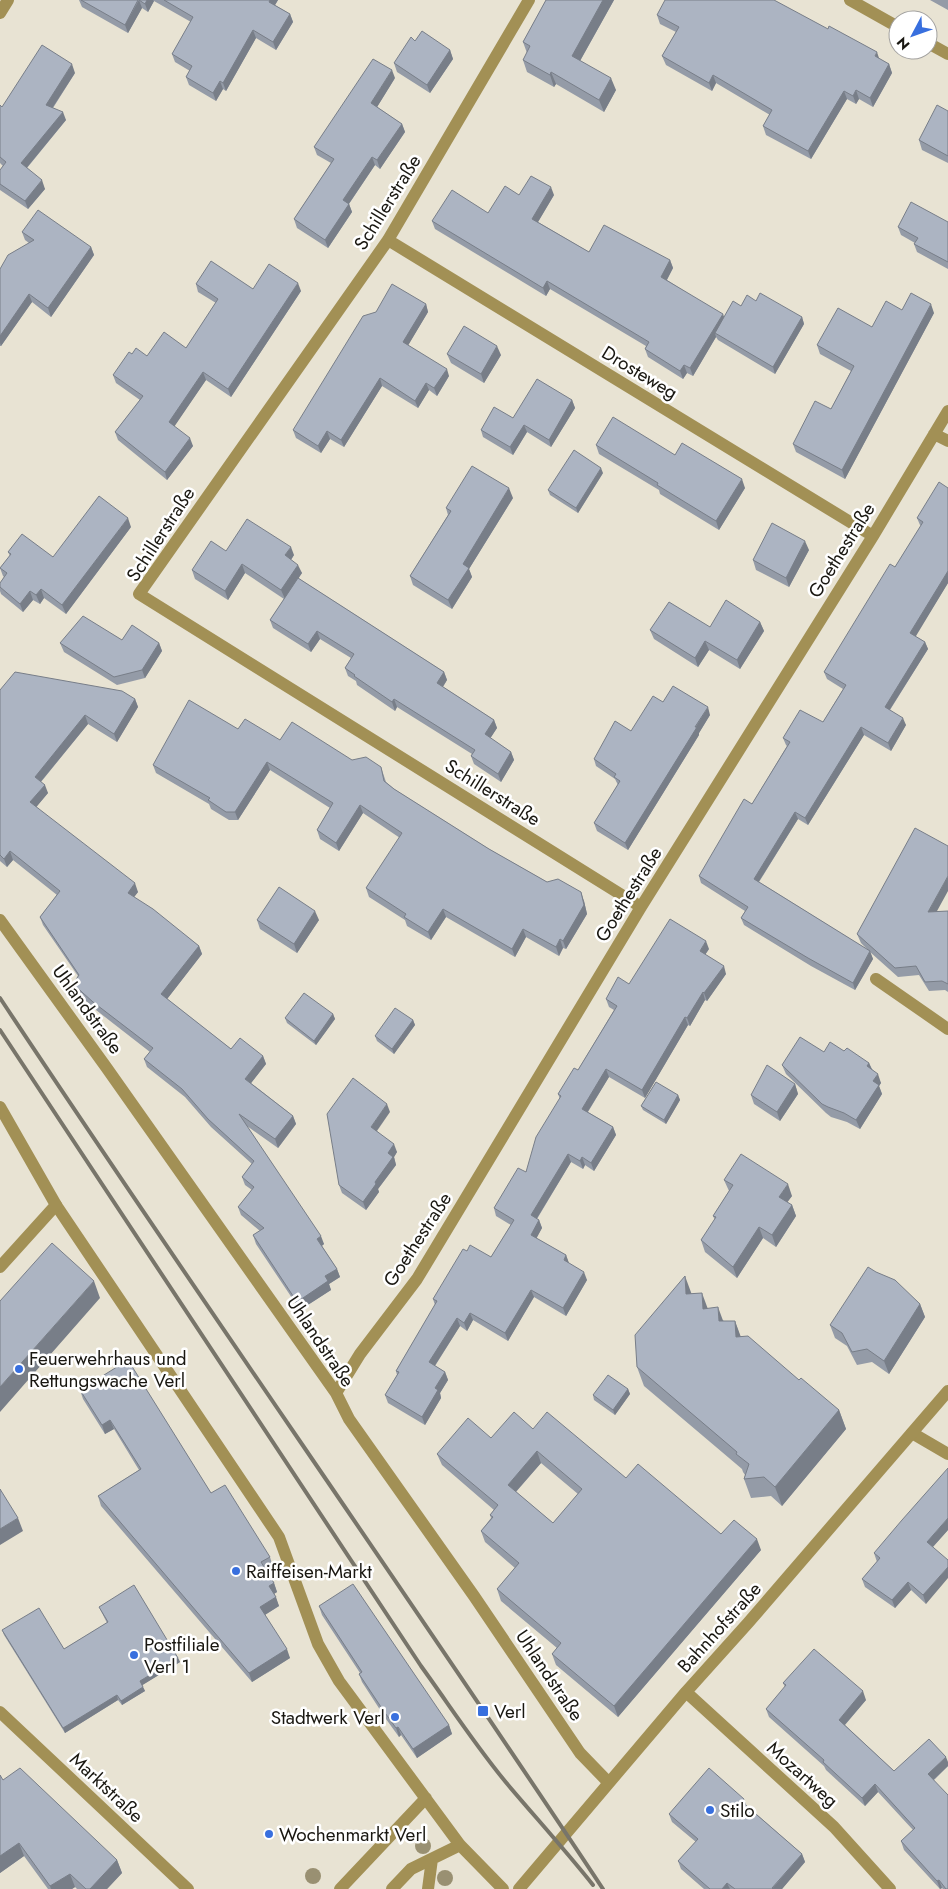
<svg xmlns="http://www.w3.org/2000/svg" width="948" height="1889" font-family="Jost,sans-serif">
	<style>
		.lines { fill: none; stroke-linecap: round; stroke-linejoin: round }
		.lane { stroke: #a29055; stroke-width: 12 }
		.street { stroke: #a29055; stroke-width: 12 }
		.rail { stroke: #78756a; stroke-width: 4 }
		.tree { fill: #999072 }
		.wall { fill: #949ba7; fill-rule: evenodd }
		.shaded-wall { fill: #787e88 }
		.building { fill: #acb4c2; stroke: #787e88; fill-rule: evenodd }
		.poi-dot { fill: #386fde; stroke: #fff; stroke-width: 2 }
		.labels { text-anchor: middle; stroke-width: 5; stroke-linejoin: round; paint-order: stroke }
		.street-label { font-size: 19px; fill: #191711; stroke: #fff }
		.poi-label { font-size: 19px; fill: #191711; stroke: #fff; text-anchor: start }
	</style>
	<rect width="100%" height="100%" fill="#e8e3d3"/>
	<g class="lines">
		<path class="lane" d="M876,979l72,50
			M56,1205l223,332 39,107 21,37 121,164 43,44
			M912,1433l36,21
			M340,1889l86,-91
			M392,1889l19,-20 49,-24
			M428,1889l4,-30"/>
		<path class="street" d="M529,0l-141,240 -249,354 502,313
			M850,0l48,27
			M0,13l8,-13
			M928,43l20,11
			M388,240l485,296
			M934,434l14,7
			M0,920l106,147 230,326 13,26 125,177 106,157 29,30
			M0,1107l56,98 -56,62
			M336,1393l24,-39 57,-75 224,-372 232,-371 75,-125
			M686,1692l148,135 56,62
			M0,1712l188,177
			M519,1889l167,-197 62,-69 200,-232"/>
		<path class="rail" d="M0,998c198,299 405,592 603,891
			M0,1030l421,636c29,40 56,82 88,120 28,33 57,65 84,99"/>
	</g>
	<g class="tree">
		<circle cx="423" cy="1846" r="8"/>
		<circle cx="313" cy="1876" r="8"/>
		<circle cx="445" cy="1878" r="8"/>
	</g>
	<path class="wall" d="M79,0h199l-3,5 15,9 3,8 -17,28 -20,-12 -30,53 -3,-2 -7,12 -27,-16 -3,-8 4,-6 -15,-9 -3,-8 19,-32 -37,-21 -6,11 -6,-4 -14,25 -46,-26z
		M546,0h68l-34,61 36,29 -12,22 -48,-28 -2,3 -27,-15 -4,-12 4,-7 -4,-11z
		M930,0h18v10z
		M657,15l222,44 10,5 3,9 -19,34 -14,-8 -3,5 -9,-5 -36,60 -45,-24 -3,-9 7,-11 -54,-32 -4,8 -46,-26 -4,-9 14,-24 -16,-8z
		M415,41l35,9 3,9 -23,34 -33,-21 -3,-9z
		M75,73l-22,35 13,12 -39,48 18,21 -17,20 -28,-19v-20l3,-4 -3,-3v-58l2,2z
		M395,78l-18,29 25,17 3,8 -25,37 -5,-4 -26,39 3,8 -24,36 -31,-20 -3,-9 37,-56 -14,-8 -3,-8z
		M948,111v52l-26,-13 -3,-10z
		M519,195h35l-16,27 51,30 81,8 3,8 -6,12 57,37 17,-11 15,-5 46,16 2,7 -29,50 -57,-34 -2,-3 -23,39 -6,-3 -4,6 -35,-22 -3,-8 1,-3 -96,-57 -4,7 -111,-67 -3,-8 56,-8z
		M948,222v47l-31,-17 -3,-8 1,-1 -14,-8 -3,-8z
		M22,232l69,15 3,8 -43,62 -19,-15 -31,44h-1v-77l29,-26 -4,-3z
		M196,284l57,5 48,2 -70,106 -25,-17 -32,46 19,20 -26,34 -49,-40 -3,-8 25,-32 -24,-17 -3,-8 19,-21 15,2 39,-8 30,-45 -18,-11z
		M426,304l2,8 -20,33 41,31 -12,20 -8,-6 -11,18 -36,-22 -38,61 -14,-8 -9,14 -25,-15 -3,-8z
		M902,310l32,3 -89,166 -49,-27 -3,-8 38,-35 20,-38 -31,-17 -3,-9 55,-18z
		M447,354l54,1 -17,28 -33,-20z
		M572,400l3,8 -24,39 -24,-15 -14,23 -30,-18 -2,-7z
		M596,445l79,10 70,33 -26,42 -59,-36 -1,-4 -60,-36z
		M603,473l-25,40 -28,-18 -2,-5z
		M948,488v95l-33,53 10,6 3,7 -38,61 16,15 -15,26 -27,-16 -56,90 -10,-6 -39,63 109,68 -7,-7 -4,-9 80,-22 11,-1v81l-3,-2 -16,1 -10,-16 -21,2 -28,-25 3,7 -18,31 -44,-24 -67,-41 -3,-7 4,-7 -44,-28 -2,-7 53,-72 35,-58 -1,-1 -3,-7 40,-16 20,-33 -16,-10 -3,-7 71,-105 26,-41 -1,-1 -3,-7z
		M513,498l-44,71 3,8 -20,32 -39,-24 -3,-9 38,-61 -2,-7z
		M131,527l-65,87 -22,-16 -4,6 -7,-4 -10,12 -22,-18 -1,-3v-8l4,-6 -1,-1 -3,-8 10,-12 -2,-4 45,5z
		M809,550l-20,37 -33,-17 -3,-10z
		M226,551l68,4 -3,5 11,13 -4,5 146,94 3,8 -4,7 51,33 3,8 -7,10 21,14 3,8 -13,22 -27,-18 -3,-8 1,-2 -75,-47 -2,4 -38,-26 -1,-4 -8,-5 -3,-8 6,-10 -31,-19 -9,13 -38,-24 -3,-8 14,-21 -39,-26 -17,27 -33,-21 -3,-9z
		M760,622l4,9 -24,38 -31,-19 -11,17 -44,-28 -4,-9 60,-3z
		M122,640l37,3 3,8 -17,27 -28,7 -53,-33 -4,-9z
		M0,690l135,9 3,8 -21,35 -29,-18 -47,58 7,11 -12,14 102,85 -4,5 65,49 3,8 -35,45 64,50 32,7 3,8 -15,19 42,33 3,8 -18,24 -31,-22 77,118 -2,2 15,23 3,8 -11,7 2,6 -31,20 -44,-66 -3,-9 7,-4 -19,-16 -3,-8 14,-17 -7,-5 -3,-8 10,-13 -41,-37 -26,-30 -38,-30 -3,-8 6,-7 -54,-42 -20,-18 -3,-8 5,-8 -35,-51 -3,-8 17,-22 -44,-35 -6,7 -7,-6z
		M663,702l47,13 -11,18v2l-71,115 -31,-19 -3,-8 24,-38 -3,-6 -19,-13 -2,-7 37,-28z
		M238,729l114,31 29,7 5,15 8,7 95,60 58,33 37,19 3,13 -21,35 -3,-1 -4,8 -33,-19 -11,20 -69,-40 -15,23 -24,-14 -2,-6 -36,-23 -3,-9 34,-50 -37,-25 -24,38 -19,-12 -3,-9 13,-22 -60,-38 -32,50h-9l-18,-11 -2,-5 -53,-31 -3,-8z
		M257,920h62l-22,33 -37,-24z
		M709,949l-4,6 21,19 -19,27 -2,-1 -15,26 -2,-1 -43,73 -36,-21 -21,35 25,15 3,8 -22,36 -9,-6 -2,4 -12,-7 -34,57 2,1 3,8 -6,10 30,17 3,9 18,16 -21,36 -32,-19 -26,44 -35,-21 -6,11 -7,-5 -25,40 10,6 3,8 -8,13 1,5 -16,27 -37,-22 -3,-8 12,-20 -1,-4 39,-66 -2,-6 34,-48 24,6 20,-32 -15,-9 -2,-8 32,-36 34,-73 -2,-5 20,-24 36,-60 -5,-3 -3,-8 23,-15z
		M333,1014l2,5 -19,26 -29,-22 -2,-5z
		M413,1020l2,5 -21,29 -17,-13 -2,-5z
		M844,1051l25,12 3,6 9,14 -2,3 3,8 -22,35 -13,-7 -16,-5 -5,-4 -40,-39 -4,-9 42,-13z
		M795,1084l3,10 -18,27 -26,-17 -3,-9z
		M678,1095l2,5 -14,24 -23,-14 -2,-4z
		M390,1112l-13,19 20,21 -3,5 2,8 -18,24 1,3 -13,18 -24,-17 -3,-8z
		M724,1180l68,16 -5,6 5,3 4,11 -20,31 -13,-9 -26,40 -32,-26 -4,-12 14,-20 -2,-4 16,-25z
		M691,1294l16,15 17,12h11l5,15 99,74 7,19 -64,77 -11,-10 -20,2 -7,-19 1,-4 -2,-3 -1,-3 -98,-83 -7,-19z
		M920,1304l5,13 -36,57 -17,-12 -15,3 -10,-19 -12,-8 -5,-13z
		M628,1389l2,5 -15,21 -21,-15 -1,-5z
		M80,1390l131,103 59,64 3,10 -7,3 8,13 3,9 -3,2 5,12 -14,9 25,43 -38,24 -151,-176 -3,-10 41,-26 -25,-41 -9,5 -22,-35z
		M533,1429l93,49 95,56 40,16 -143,167 -62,-52 -4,-11 5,-6 -56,-47 -4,-12 18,-21 -30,-26 -4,-11 10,-13 -1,-3 4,-5 -52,-45 -5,-11 54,-16zM541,1463l37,31 -25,29 -37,-31z
		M948,1530l-15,17 -7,57 -15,-14 -16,18 -30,-21 -3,-8 15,-17 -3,-9z
		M319,1606l130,119 3,9 -35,24 -16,-23 -2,2 -13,-18 -24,-37 -3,-8 1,-1 -38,-58z
		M99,1607l79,51 2,4 -38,23 3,6 -23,14 -4,-5 -53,33 -61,-98 -2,-5 62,19 43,-26z
		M783,1683l83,17 -21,25 49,46 54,-9v4l-14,14 14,109h-5l-1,-1 -2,1 -36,-39 -3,-9 12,-11 -35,-38 -13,14 -39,-36 -2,-4 -55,-49 -3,-8 19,-22z
		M0,1775l3,5 114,80 5,13 -15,16h-30l-2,-2 -3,2h-24l-24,-33 -24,17z
		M747,1806l55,48 3,8 -23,27h-78l-23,-20 -3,-8 18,-19 -24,-20 -3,-8z"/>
	<path class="shaded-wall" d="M139,0l3,8 -14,25 -3,-8z
		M147,0h6l1,1 -6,11 -3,-8z
		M270,0h8l-6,10 -3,-8z
		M603,0h11l-38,68 -4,-12z
		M290,14l3,8 -17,28 -3,-8z
		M253,30l3,8 -30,53 -3,-8z
		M450,50l3,9 -23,34 -3,-8z
		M877,52l3,9 -5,-5z
		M72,64l3,9 -26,40 -3,-8z
		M889,64l3,9 -19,34 -3,-9z
		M392,70l3,8 -21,34 -3,-9z
		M551,72l5,12 -2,3 -4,-12z
		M713,75l3,8 -4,8 -3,-8z
		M611,78l5,12 -12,22 -5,-12z
		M220,81l3,8 -7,12 -3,-8z
		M856,90l3,9 -3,5 -3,-8z
		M844,91l3,8 -36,60 -3,-8z
		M63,112l3,8 -42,51 -3,-8z
		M402,124l3,8 -25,37 -3,-9z
		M372,157l3,8 -29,43 -3,-8z
		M42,180l3,9 -17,20 -3,-8z
		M551,187l3,8 -19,32 -3,-8z
		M349,204l3,8 -24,36 -3,-8z
		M91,247l3,8 -43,62 -3,-9z
		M670,260l3,8 -9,17 -3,-8z
		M547,281l3,8 -4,7 -3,-8z
		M298,283l3,8 -70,106 -3,-8z
		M29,294l3,8 -31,44 -1,-3v-7z
		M426,304l2,8 -22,37 -3,-7z
		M931,304l3,9 -89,166 -3,-9z
		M723,314l3,8 -11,11 1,4 -23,39 -3,-8z
		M802,317l2,7 -29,50 -2,-7z
		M497,346l4,9 -17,28 -3,-9z
		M684,365l3,8 -4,6 -3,-8z
		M447,369l2,7 -12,20 -3,-8z
		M203,372l3,8 -34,50 -3,-8z
		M380,378l2,8 -38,61 -3,-7z
		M426,383l3,7 -11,18 -3,-7z
		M572,400l3,8 -24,39 -2,-7z
		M524,425l3,7 -14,23 -3,-8z
		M327,431l3,8 -9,14 -3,-7z
		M190,438l3,8 -26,34 -2,-8z
		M601,468l2,5 -25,40 -2,-5z
		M742,479l3,9 -26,42 -3,-9z
		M509,488l4,10 -44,71 3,8 -20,32 -4,-9 15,-36z
		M128,518l3,9 -65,87 -4,-9z
		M805,541l4,9 -20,37 -3,-9z
		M291,547l3,8 -6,9 -3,-9z
		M242,564l3,9 -17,27 -3,-9z
		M298,565l4,8 -17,26 -4,-9z
		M948,571v12l-35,58 -3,-8z
		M41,589l3,9 -4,6 -4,-9z
		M30,591l3,9 -10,12 -3,-8z
		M760,622l4,9 -24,38 -3,-9z
		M317,631l3,8 -9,13 -3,-8z
		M705,641l4,9 -11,17 -3,-9z
		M925,642l3,7 -41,65 -2,-7z
		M159,643l3,8 -17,27 -3,-8z
		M444,672l3,8 -7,11 -3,-8z
		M135,699l3,8 -21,35 -3,-8z
		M394,699l3,8 -2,4 -3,-9z
		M708,707l2,8 -11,18v2l-71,115 -3,-7z
		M85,715l3,9 -50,61 -3,-8z
		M903,718l3,7 -15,26 -3,-8z
		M494,720l3,8 -9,14 -3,-8z
		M861,727l3,8 -56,90 -3,-7z
		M511,752l3,8 -13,22 -3,-8z
		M267,762l3,8 -32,50 -3,-8z
		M45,785l3,8 -15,18 -3,-9z
		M360,805l3,8 -24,38 -3,-8z
		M795,812l3,7 -42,67 -2,-7z
		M10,851l3,9 -6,7 -3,-8z
		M948,876v15l-17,31 -3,-10z
		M135,883l3,9 -7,9 -3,-8z
		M581,892l3,9 3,13 -21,35 -3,-8z
		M443,909l3,8 -15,23 -3,-8z
		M315,911l4,9 -22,33 -3,-9z
		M523,929l3,8 -11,20 -3,-8z
		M560,939l3,9 -4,8 -3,-9z
		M706,941l3,8 -7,10 -2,-8z
		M199,946l3,8 -38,49 -3,-9z
		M870,951l3,8 -18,31 -2,-7z
		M724,966l2,8 -19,27 -3,-8z
		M703,992l2,8 -15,26 -3,-8z
		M333,1014l2,5 -19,26 -2,-4z
		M685,1017l3,8 -43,73 -3,-8z
		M413,1020l2,5 -21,29 -2,-5z
		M263,1056l3,8 -18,23 -3,-8z
		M869,1063l4,9 -6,-6z
		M606,1069l3,8 -24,39 -3,-7z
		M878,1074l3,9 -2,3 3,8 -22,35 -4,-9 17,-39z
		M795,1084l3,10 -18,27 -3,-9z
		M678,1095l2,5 -14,24 -2,-4z
		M387,1104l3,8 -16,23 -3,-8z
		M293,1116l3,8 -18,24 -3,-9z
		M613,1127l3,8 -22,36 -3,-8z
		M394,1144l3,8 -3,5 2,8 -18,24 1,3 -13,18 -3,-8 12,-20 13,-29z
		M568,1154l3,8 -37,61 -3,-8z
		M582,1157l3,8 -2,4 -3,-8z
		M788,1184l4,12 -9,12 -4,-11z
		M792,1205l4,11 -20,31 -4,-12z
		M539,1220l3,8 -8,15 -3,-8z
		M759,1227l4,11 -26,40 -4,-11z
		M321,1236l3,8 -4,3 -3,-8z
		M566,1255l3,8 -2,5 -3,-8z
		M337,1269l3,8 -11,7 2,6 -31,20 -3,-8 28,-26z
		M584,1272l3,8 -21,36 -3,-8z
		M685,1276l7,19 -6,-1z
		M94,1281l6,17 -100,114v-25z
		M531,1290l3,7 -26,44 -3,-8z
		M702,1293l7,19 -6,-3z
		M920,1304l5,13 -36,57 -5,-13z
		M718,1307l7,19 -6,-5z
		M470,1313l3,7 -6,11 -3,-8z
		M457,1318l3,8 -28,44 -3,-8z
		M735,1321l7,19 -6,-3z
		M445,1372l3,8 -8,13 1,5 -16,27 -3,-8 13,-29z
		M628,1389l2,5 -15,21 -2,-5z
		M839,1410l7,19 -64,77 -7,-19z
		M110,1420l4,9 -9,5 -3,-9z
		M537,1451l4,12 -29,33 -4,-11z
		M18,1518l5,13 -23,14v-16z
		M948,1518v12l-18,20 -3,-8z
		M757,1539l4,11 -143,167 -4,-11z
		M948,1567v11l-22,26 -3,-9z
		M908,1582l3,8 -16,18 -3,-8z
		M274,1583l3,9 -5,3 -3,-9z
		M276,1597l3,9 -16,10 -3,-9z
		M287,1649l3,9 -38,24 -3,-9z
		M178,1658l2,4 -39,24 -1,-5z
		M143,1687l2,4 -23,14 -1,-4z
		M863,1691l3,9 -24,28 -3,-8z
		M117,1695l1,5 -53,33 -2,-5z
		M449,1725l3,9 -35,24 -4,-9z
		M398,1727l3,8 -2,2 -3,-9z
		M946,1757l2,5v4l-17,16 -3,-8z
		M875,1784l3,8 -13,14 -3,-8z
		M744,1799l3,8 -5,-5z
		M19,1843l5,13 -24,17v-17z
		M802,1854l3,8 -23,27h-10z
		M117,1860l5,13 -15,16h-17z
		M70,1874l5,13 -3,2h-21l-1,-3z
		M939,1880l3,8 -2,1 -3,-8z
		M727,1883l3,6h-8z"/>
	<path class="building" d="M81,0h57l-13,25z
		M139,0h8l-2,4z
		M164,0h106l-1,2 21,12 -17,28 -20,-12 -30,53 -3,-2 -7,12 -27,-16 6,-11 -20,-12 21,-37z
		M546,0h57l-31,56 39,22 -12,22 -48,-28 -1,3 -27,-15 7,-14 -7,-4z
		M665,0h109l54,29 1,-3 48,26 -2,4 14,8 -19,34 -14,-8 -3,6 -9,-5 -36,60 -45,-25 9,-16 -59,-35 -4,8 -47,-27 17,-29 -22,-12z
		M422,31l28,19 -23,35 -33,-22 17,-26 4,4z
		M42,45l30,19 -26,41 17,7 -42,51 21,17 -17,21 -25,-17v-14l6,-8 -6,-5v-52l2,2z
		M373,59l19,11 -21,33 31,21 -25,36 -5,-3 -29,43 6,4 -24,36 -31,-21 40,-60 -20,-12z
		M937,105l11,6v45l-29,-16z
		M531,176l20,11 -19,32 57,33 15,-27 66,35 -9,17 62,37 -33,54 -6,-3 -4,6 -35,-22 4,-7 -102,-61 -4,7 -111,-67 20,-31 36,23 17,-27 14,9z
		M911,202l37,20v40l-34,-18 4,-6 -20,-11z
		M38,210l53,37 -43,61 -19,-14 -29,42v-67l8,-14 26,-15 -12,-8z
		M211,261l42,28 16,-25 29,19 -70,106 -25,-17 -34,50 21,16 -25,34 -50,-40 28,-36 -30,-21 16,-23 3,2 4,-6 11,8 17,-24 22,16 32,-49 -22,-15z
		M392,284l34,20 -23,38 44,27 -13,19 -8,-5 -11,18 -35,-23 -39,62 -14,-9 -9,15 -25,-16 70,-114 13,-4z
		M760,293l42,24 -29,50 -58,-34 18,-32 8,5 6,-11 9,6z
		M911,293l20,11 -89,166 -49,-26 22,-43 16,8 23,-43 -37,-21 21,-37 34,19 14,-26 16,9z
		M464,326l33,20 -16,28 -34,-20z
		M537,379l35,21 -23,40 -25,-15 -14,22 -29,-17 13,-23 19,11z
		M613,417l62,38 7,-12 60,36 -26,42 -59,-36 1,-2 -62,-38z
		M574,450l27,18 -25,40 -28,-18z
		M472,466l37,22 -46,76 6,4 -21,32 -38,-24 41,-65 -5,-3z
		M939,482l9,6v83l-38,62 15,9 -40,65 18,11 -15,25 -27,-16 -56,91 -10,-6 -41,67 116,72 -17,32 -45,-25 -67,-40 7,-11 -49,-31 45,-77 8,5 38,-62 -7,-4 17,-28 23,12 23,-37 -22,-13 66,-108 5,3 28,-45 -6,-4z
		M99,496l29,22 -66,87 -21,-16 -5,6 -6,-4 -10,13 -20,-17v-4l7,-10 -7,-5 11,-14 -3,-2 14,-18 31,23z
		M247,519l44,28 -6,8 13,10 -17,25 -39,-26 -17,27 -33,-21 19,-29 15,10z
		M772,523l33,18 -19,37 -33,-18z
		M298,578l146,94 -7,11 57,37 -9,14 26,18 -13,22 -27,-18 4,-6 -81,-51 -2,3 -38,-26 1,-1 -10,-7 9,-14 -37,-23 -9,13 -38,-24z
		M726,600l34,22 -23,38 -32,-19 -10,17 -45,-28 19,-28 41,25z
		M83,616l39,24 10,-15 27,18 -17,27 -28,7 -54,-34z
		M15,672l107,19 13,8 -21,35 -29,-19 -50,62 10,8 -15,17 105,81 -7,10 25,16 46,37 -38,48 70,55 9,-11 23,18 -18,23 48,37 -18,23 -36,-25 82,122 -4,3 20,30 -12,7 3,5 -31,21 -44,-67 11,-7 -26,-21 16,-20 -12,-10 12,-16 -46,-42 -26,-30 -38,-30 9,-11 -60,-46 -20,-18 6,-9 -39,-58 20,-26 -50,-40 -6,8 -4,-4v-165z
		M673,686l35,21 -13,20h2l-72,116 -31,-20 26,-42 -6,-4 2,-3 -22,-15 21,-38 16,10 22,-35 10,6z
		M189,700l49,29 7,-10 35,21 12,-18 60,38 14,-3 15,10 3,14 10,8 95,60 58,33 11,-3 23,13 3,13 -21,36 -3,-2 -4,8 -33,-18 -11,20 -69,-40 -15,23 -24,-15 2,-3 -40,-26 36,-55 -42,-28 -24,38 -19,-13 16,-27 -66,-41 -32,50h-9l-18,-12 2,-2 -57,-33z
		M915,828l33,18v30l-20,36 20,-1v73l-6,-3 -17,1 -9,-16 -21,2 -38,-34z
		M279,887l36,24 -21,33 -37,-24z
		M670,919l36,22 -6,10 24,15 -20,27 -1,-1 -16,26 -2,-1 -43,73 -36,-21 -24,40 31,18 -22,36 -9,-6 -2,4 -12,-7 -37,61 8,5 -8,15 35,20 -2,5 20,12 -21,36 -32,-18 -26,43 -35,-20 -6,10 -7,-5 -28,44 16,10 -10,16 3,2 -16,27 -37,-22 14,-23 -3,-1 41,-70 -4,-2 30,-50 4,2 3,-6 21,12 23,-37 -20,-12 24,-40 8,4 10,-35 25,-41 -3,-2 16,-26 4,2 39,-64 -11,-7 12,-22 11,7z
		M304,993l29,21 -19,27 -29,-23z
		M395,1008l18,12 -21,29 -17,-13z
		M800,1037l24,15 6,-10 14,9 3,-3 22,15 -2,3 11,8 -5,7 6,4 -23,35 -12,-7 -16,-6 -6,-3 -40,-39z
		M767,1065l28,19 -18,28 -26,-17z
		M353,1078l34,26 -16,23 23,17 -6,9 5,4 -18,25 1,2 -13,18 -24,-17 -12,-71z
		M656,1082l22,13 -14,25 -23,-14z
		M741,1154l47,30 -9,13 13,8 -20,30 -13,-8 -26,40 -32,-27 15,-23 -3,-1 20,-31 -9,-5z
		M52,1243l42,38 -94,106v-86z
		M868,1267l8,5 19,8 25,24 -36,57 -17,-12 -15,3 -10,-19 -12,-8z
		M685,1276l1,18 16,-1 1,16 15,-2 1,14h16l1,16 12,-1 51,44 2,-2 38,32 -64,77 -11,-10 -20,2 5,-15 -13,-10 1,-2 -100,-85 -2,-32z
		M128,1360l83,133 14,-8 45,72 -9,5 13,21 -5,3 7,11 -16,10 27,42 -38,24 -151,-177 43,-27 -31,-49 -8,5 -22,-35z
		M608,1375l20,14 -15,21 -20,-15z
		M514,1412l19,17 14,-17 79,66 12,-14 83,70 13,-14 23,19 -143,167 -62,-52 9,-11 -64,-54 22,-26 -38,-32 12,-14 -3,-2 8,-10 -61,-51 31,-36 23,20zM537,1451l45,38 -29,34 -45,-38z
		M948,1468v50l-21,24 21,18v7l-25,28 -15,-13 -16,18 -30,-21 18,-21 -6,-5 28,-33z
		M0,1489l18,29 -18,11z
		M353,1584l96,141 -36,24 -15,-22 -2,1 -13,-18 -24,-36 3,-2 -43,-66z
		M134,1585l44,73 -38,23 3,6 -22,14 -4,-6 -54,33 -61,-98 37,-22 25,41 44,-27 -9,-15z
		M814,1649l49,42 -24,29 55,51 35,-32 17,18 -18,17 20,21v94h-2l-7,-9 -2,1 -36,-40 14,-13 -40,-44 -13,14 -39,-36 1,-2 -58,-51 20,-24 -3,-2z
		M20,1768l97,92 -27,29h-4l-16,-15 -20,12 -31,-43 -19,13v-81l3,5z
		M709,1768l35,31 -2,3 60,52 -30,34 1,1h-38l-8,-6 -5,6h-12l-32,-28 20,-22 -29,-25z"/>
	<g class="poi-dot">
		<circle cx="19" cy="1369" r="5"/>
		<circle cx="236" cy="1571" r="5"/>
		<circle cx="134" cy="1655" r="5"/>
		<rect x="477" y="1705" width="12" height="12" rx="2.5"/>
		<circle cx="395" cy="1717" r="5"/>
		<circle cx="710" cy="1810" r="5"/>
		<circle cx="269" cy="1834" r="5"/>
	</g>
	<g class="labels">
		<g class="street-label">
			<text transform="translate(387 202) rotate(-58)" y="7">Schillerstraße</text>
			<text transform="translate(640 372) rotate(31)" y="7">Drosteweg</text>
			<text transform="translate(160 534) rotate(-57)" y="7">Schillerstraße</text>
			<text transform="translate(841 550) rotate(-58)" y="7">Goethestraße</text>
			<text transform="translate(493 792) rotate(32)" y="7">Schillerstraße</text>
			<text transform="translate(628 894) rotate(-58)" y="7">Goethestraße</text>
			<text transform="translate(88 1009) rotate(54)" y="7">Uhlandstraße</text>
			<text transform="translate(417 1239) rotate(-57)" y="7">Goethestraße</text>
			<text transform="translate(321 1341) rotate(56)" y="7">Uhlandstraße</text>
			<text transform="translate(719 1627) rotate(-48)" y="7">Bahnhofstraße</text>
			<text transform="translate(550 1675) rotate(56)" y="7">Uhlandstraße</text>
			<text transform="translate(803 1774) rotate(42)" y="7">Mozartweg</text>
			<text transform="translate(107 1787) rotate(43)" y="7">Marktstraße</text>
		</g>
		<g class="poi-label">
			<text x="29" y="1365">Feuerwehrhaus und<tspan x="29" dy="22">Rettungswache Verl</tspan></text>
			<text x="246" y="1578">Raiffeisen-Markt</text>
			<text x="144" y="1651">Postfiliale<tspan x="144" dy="22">Verl 1</tspan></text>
			<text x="494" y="1718">Verl</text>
			<text x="385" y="1724" text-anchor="end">Stadtwerk Verl</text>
			<text x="720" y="1817">Stilo</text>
			<text x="279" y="1841">Wochenmarkt Verl</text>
		</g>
	</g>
	<g transform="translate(913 35) rotate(229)"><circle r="24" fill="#ffffff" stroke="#a3a2a0"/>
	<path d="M0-4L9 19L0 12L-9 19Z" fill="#386fde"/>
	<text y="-8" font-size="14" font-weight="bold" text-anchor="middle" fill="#191711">N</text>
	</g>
</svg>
